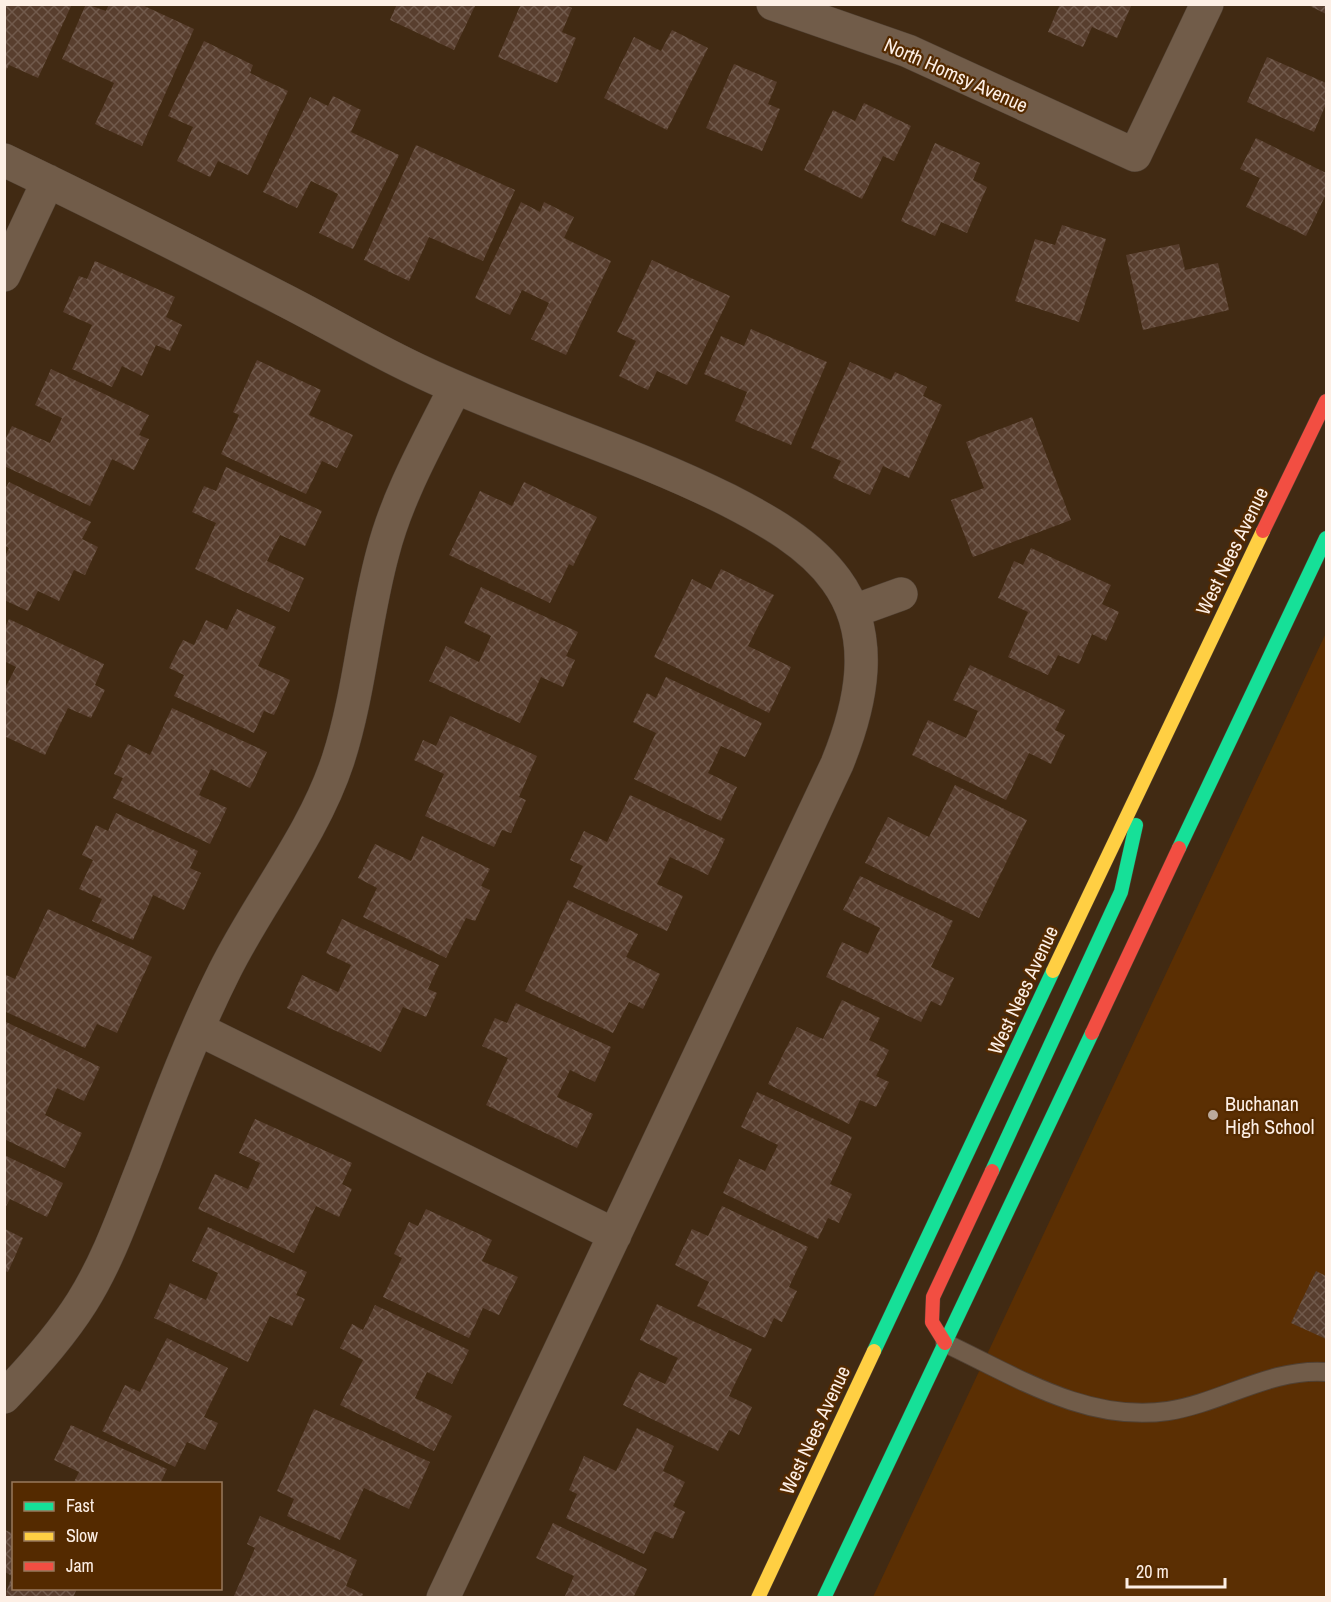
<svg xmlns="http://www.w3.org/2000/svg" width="1331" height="1602" font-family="'Archivo Narrow',sans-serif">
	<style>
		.built { fill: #5b2f03 }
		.building { fill: url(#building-cross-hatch) }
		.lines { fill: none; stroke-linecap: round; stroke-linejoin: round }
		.lane-casing { stroke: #514133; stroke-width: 20 }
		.street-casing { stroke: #514133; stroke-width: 34 }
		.fast-casing { stroke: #514133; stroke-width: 15 }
		.slow-casing { stroke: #514133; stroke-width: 15 }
		.jam-casing { stroke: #514133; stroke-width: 15 }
		.lane { stroke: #715c49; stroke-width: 18 }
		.street { stroke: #715c49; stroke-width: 33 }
		.fast { stroke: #16e098; stroke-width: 14 }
		.slow { stroke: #ffcf43; stroke-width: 14 }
		.jam { stroke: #f24e42; stroke-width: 14 }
		.poi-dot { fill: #bbaa9c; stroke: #542a00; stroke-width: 2 }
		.labels { text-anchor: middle; stroke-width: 4.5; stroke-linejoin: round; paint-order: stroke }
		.street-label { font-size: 20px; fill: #fdefe5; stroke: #542a00 }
		.poi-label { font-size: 20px; fill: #fdefe5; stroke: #542a00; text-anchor: start }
	</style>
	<defs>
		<pattern id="building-cross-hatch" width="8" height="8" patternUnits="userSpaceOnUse" patternTransform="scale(1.5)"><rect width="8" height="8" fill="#583e2e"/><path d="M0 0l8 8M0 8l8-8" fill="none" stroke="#715a4c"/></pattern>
	</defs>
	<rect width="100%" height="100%" fill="#412a13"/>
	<path class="built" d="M1326,633v964h-453z"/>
	<path class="building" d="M4,4h68l-34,74 -29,-13 -5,9z
		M86,4l20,7 3,-7h31l54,25 -52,117 -47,-22 19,-41 -52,-24z
		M397,4h79l-22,46 -64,-30z
		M521,4h42l9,4 -10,24 14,6 -19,45 -59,-26z
		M1060,4h72l-15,34 -25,-11 -9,20 -35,-15z
		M1311,4h15v10l-16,-8z
		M672,30l36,18 -41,82 -63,-32 30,-61 27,14z
		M204,41l49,24 -3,8 38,18 -40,84 -30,-14 -8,16 -33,-16 16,-34 -25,-11z
		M1267,57l59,26v21l-12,28 -67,-30z
		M734,64l43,18 -9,22 12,5 -18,42 -56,-23z
		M333,96l28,14 -10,22 48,23 -46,94 -34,-16 19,-39 -27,-13 -14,27 -34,-16 47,-95 18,9z
		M864,103l47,23 -17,35 -11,-5 -21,43 -58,-29 29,-60 22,11z
		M1256,138l70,35v21l-20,42 -60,-29 14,-29 -20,-9z
		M935,143l45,20 -7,17 14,7 -20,46 -26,-11 -6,14 -34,-15z
		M416,145l99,45 -32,71 -54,-24 -20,44 -45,-21z
		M521,202l19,10 4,-10 30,15 -10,21 47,23 -45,94 -35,-16 18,-36 -27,-13 -12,25 -35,-17z
		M1062,225l44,14 -27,83 -64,-21 20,-62 20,6z
		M1179,244l6,26 33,-7 11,47 -86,20 -17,-75z
		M652,260l78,36 -43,89 -30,-14 -9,19 -29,-14 17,-35 -19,-9z
		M95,261l80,36 -9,20 16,8 -12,26 -14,-6 -14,31 -20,-10 -10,21 -40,-18 20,-44 -29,-13 16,-36 8,3z
		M751,329l76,33 -36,83 -56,-24 12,-29 -43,-18 17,-38 23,10z
		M257,360l64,30 -12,25 44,20 -16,33 -15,-7 -16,33 -85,-40 18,-39 -6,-3z
		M850,362l41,18 4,-8 32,15 -4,9 19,9 -33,73 -26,-12 -13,29 -37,-17 8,-17 -30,-13z
		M51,369l98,46 -10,20 10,4 -15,31 -22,-11 -22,47 -86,-40v-24l8,-16 38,17 12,-25 -27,-13z
		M1032,417l39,103 -98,37 -22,-57 33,-12 -18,-46z
		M226,467l96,44 -17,35 -25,-11 -13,26 37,17 -15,34 -94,-43 21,-46 -24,-11 12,-26 12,5z
		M9,482l82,40 -9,17 16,8 -13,28 -11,-5 -15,31 -21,-10 -10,20 -24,-11v-42l5,-10 -5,-3v-54z
		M524,482l73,35 -24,49 -4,-2 -19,39 -101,-48 31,-64 32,15z
		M1031,548l80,37 -9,19 17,8 -13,29 -14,-7 -13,30 -21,-9 -10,20 -40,-18 20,-45 -30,-14 16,-37 9,4z
		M721,569l53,26 -26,51 43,21 -22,46 -115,-56 38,-78 19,10z
		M481,587l97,45 -12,24 9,4 -12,27 -22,-10 -21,46 -91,-42 17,-35 33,16 12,-26 -27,-13z
		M237,609l39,18 -18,39 32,14 -16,35 -10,-4 -10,22 -80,-37 10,-21 -15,-7 14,-28 11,5 12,-25 21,10z
		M9,619l95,45 -9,21 10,5 -14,28 -23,-10 -23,47 -41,-19v-46l12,-23 -12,-6v-31z
		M970,665l95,45 -10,20 10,5 -14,29 -22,-11 -23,47 -94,-45 16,-35 38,18 12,-27 -25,-11z
		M666,677l96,46 -17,34 -24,-11 -13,27 29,14 -16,34 -87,-42 22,-46 -23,-11 14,-29 9,5z
		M172,708l95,44 -17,36 -39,-19 -12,26 28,13 -17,36 -97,-46 10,-20 -9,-4 14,-30 22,11z
		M450,716l87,40 -18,41 7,3 -15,33 -9,-3 -8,17 -69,-31 19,-42 -30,-14 9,-20 13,6z
		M955,785l72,35 -48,98 -114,-55 23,-46 41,20z
		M630,795l95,44 -17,36 -38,-18 -13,27 26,12 -16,35 -94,-44 10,-21 -13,-6 14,-29 23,11z
		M116,813l82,38 -8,17 11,5 -17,37 -31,-15 -20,45 -41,-19 10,-22 -23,-10 14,-29 -11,-5 14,-30 12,6z
		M422,836l68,33 -9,17 9,4 -15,31 -9,-3 -20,40 -83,-41 14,-29 -19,-10 17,-34 36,17z
		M860,876l93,45 -22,46 23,11 -13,28 -10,-5 -10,21 -95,-45 16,-35 26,12 12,-26 -37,-18z
		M568,900l70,34 -12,23 34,17 -17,35 -14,-7 -16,31 -88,-42z
		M48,909l104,48 -35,76 -20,-9 -12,24 -81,-37v-37l11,5z
		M342,919l97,46 -11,24 9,4 -11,24 -23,-10 -22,45 -94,-44 15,-33 36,17 13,-27 -25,-12z
		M842,1000l38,18 -11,22 20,10 -13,26 13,6 -13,25 -16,-7 -11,24 -81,-40 29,-57 26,12z
		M516,1003l95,44 -16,35 -25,-12 -13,27 36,17 -16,34 -91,-43 22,-47 -26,-12 13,-28 12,5z
		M4,1021l96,46 -16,34 -27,-13 -12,27 37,18 -17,35 -61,-29z
		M757,1092l95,45 -22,47 22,10 -13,29 -11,-5 -10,21 -95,-46 16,-34 26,12 13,-26 -37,-18z
		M255,1119l97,44 -10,21 10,5 -13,28 -23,-11 -22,47 -96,-44 17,-35 33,15 12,-26 -21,-10z
		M4,1155l59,28 -16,34 -37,-18 -6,11z
		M722,1206l86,41 -19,40 8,4 -15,31 -8,-4 -9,20 -68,-32 12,-24 -34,-17 17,-36 16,7z
		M426,1209l66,31 -10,21 36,16 -19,38 -16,-7 -14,30 -86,-41 19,-39 -8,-4 15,-32 9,4z
		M208,1227l99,45 -11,23 9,4 -13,27 -22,-10 -22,46 -94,-44 16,-35 36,17 12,-27 -26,-12z
		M5,1229l18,9 -15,34 -3,-1z
		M1316,1271l10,5v63l-35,-16z
		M657,1304l95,45 -23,47 23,11 -13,28 -10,-5 -11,21 -95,-46 16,-33 26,12 13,-26 -38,-18z
		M375,1305l94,45 -17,34 -25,-12 -12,26 37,18 -18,35 -94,-46 23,-45 -23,-12 12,-24 11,6z
		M167,1338l61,30 -24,49 14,6 -13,27 -18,-8 -12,25 -73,-36 23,-46 15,7z
		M314,1409l116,53 -21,47 -45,-21 -24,52 -53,-24 7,-17 -17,-8z
		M71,1425l96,44 -7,15h-87l6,-12 -25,-12z
		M637,1428l37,18 -11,25 22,11 -12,24 12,6 -12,27 -18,-8 -11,23 -78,-36 11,-24 -8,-4 15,-34 32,15z
		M260,1516l97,44 -11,26 17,8 -1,4h-129l22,-50 -8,-4z
		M553,1523l94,46 -14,29h-69l10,-22 -38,-18z
		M5,1530l9,4v54h63l-4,10h-69l8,-22 -7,-4z"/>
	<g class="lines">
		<g class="lane-casing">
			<path id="lane" d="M945,1343c70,33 142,80 223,68 53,-8 102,-43 158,-39"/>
		</g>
		<g class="street-casing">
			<path id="street" d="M773,4l135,47 227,104 72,-151
				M4,160c94,45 187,92 280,140 47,24 92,51 140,73 100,47 206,78 304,127 39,20 82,44 108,80 41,56 25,125 1,184l-394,834
				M4,275l44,-94
				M854,611l47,-17
				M198,1029l417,206
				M4,1397c29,-30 56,-60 78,-95 27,-43 43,-91 62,-138 24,-64 49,-130 80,-192 35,-71 89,-136 114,-212 22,-68 26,-139 45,-208 15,-58 46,-111 72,-164"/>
		</g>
		<g class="fast-casing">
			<path id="fast" d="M1179,848l147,-310
				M992,1171l129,-279 15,-67
				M874,1351l179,-380
				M824,1598l268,-565"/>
		</g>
		<g class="slow-casing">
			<path id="slow" d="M1053,971l210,-440
				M758,1598l116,-247"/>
		</g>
		<g class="jam-casing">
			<path id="jam" d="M1263,531l63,-130
				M1092,1033l87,-185
				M945,1343l-13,-21 1,-25 59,-126"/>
		</g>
		<use href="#lane" class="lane"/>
		<use href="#street" class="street"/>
		<use href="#fast" class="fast"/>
		<use href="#slow" class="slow"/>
		<use href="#jam" class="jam"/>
	</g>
	<circle class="poi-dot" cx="1213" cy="1115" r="6"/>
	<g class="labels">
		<g class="street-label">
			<text transform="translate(956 75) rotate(24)" y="7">North Homsy Avenue</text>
			<text transform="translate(1232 551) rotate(-64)" y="7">West Nees Avenue</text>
			<text transform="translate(1023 990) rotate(-65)" y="7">West Nees Avenue</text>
			<text transform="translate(815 1430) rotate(-65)" y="7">West Nees Avenue</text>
		</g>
		<g class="poi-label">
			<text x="1225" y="1111">Buchanan<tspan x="1225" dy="23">High School</tspan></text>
		</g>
	</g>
	<rect width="1331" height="1602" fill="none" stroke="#fdefe5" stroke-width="12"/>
	<rect x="12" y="1482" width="210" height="108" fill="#542a00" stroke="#98795c" stroke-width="1.5"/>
	<rect x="24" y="1502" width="30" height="9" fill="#16e098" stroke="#98795c" stroke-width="1.5"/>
	<text x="66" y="1512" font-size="18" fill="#fdefe5">Fast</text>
	<rect x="24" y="1532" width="30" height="9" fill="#ffcf43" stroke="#98795c" stroke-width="1.5"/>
	<text x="66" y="1542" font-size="18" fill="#fdefe5">Slow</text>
	<rect x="24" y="1562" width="30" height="9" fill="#f24e42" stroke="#98795c" stroke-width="1.5"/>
	<text x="66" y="1572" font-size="18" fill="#fdefe5">Jam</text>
	<path d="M1127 1578v9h98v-9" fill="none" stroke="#fdefe5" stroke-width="3"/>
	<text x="1136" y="1578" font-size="18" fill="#fdefe5" stroke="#542a00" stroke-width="4.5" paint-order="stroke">20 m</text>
</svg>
